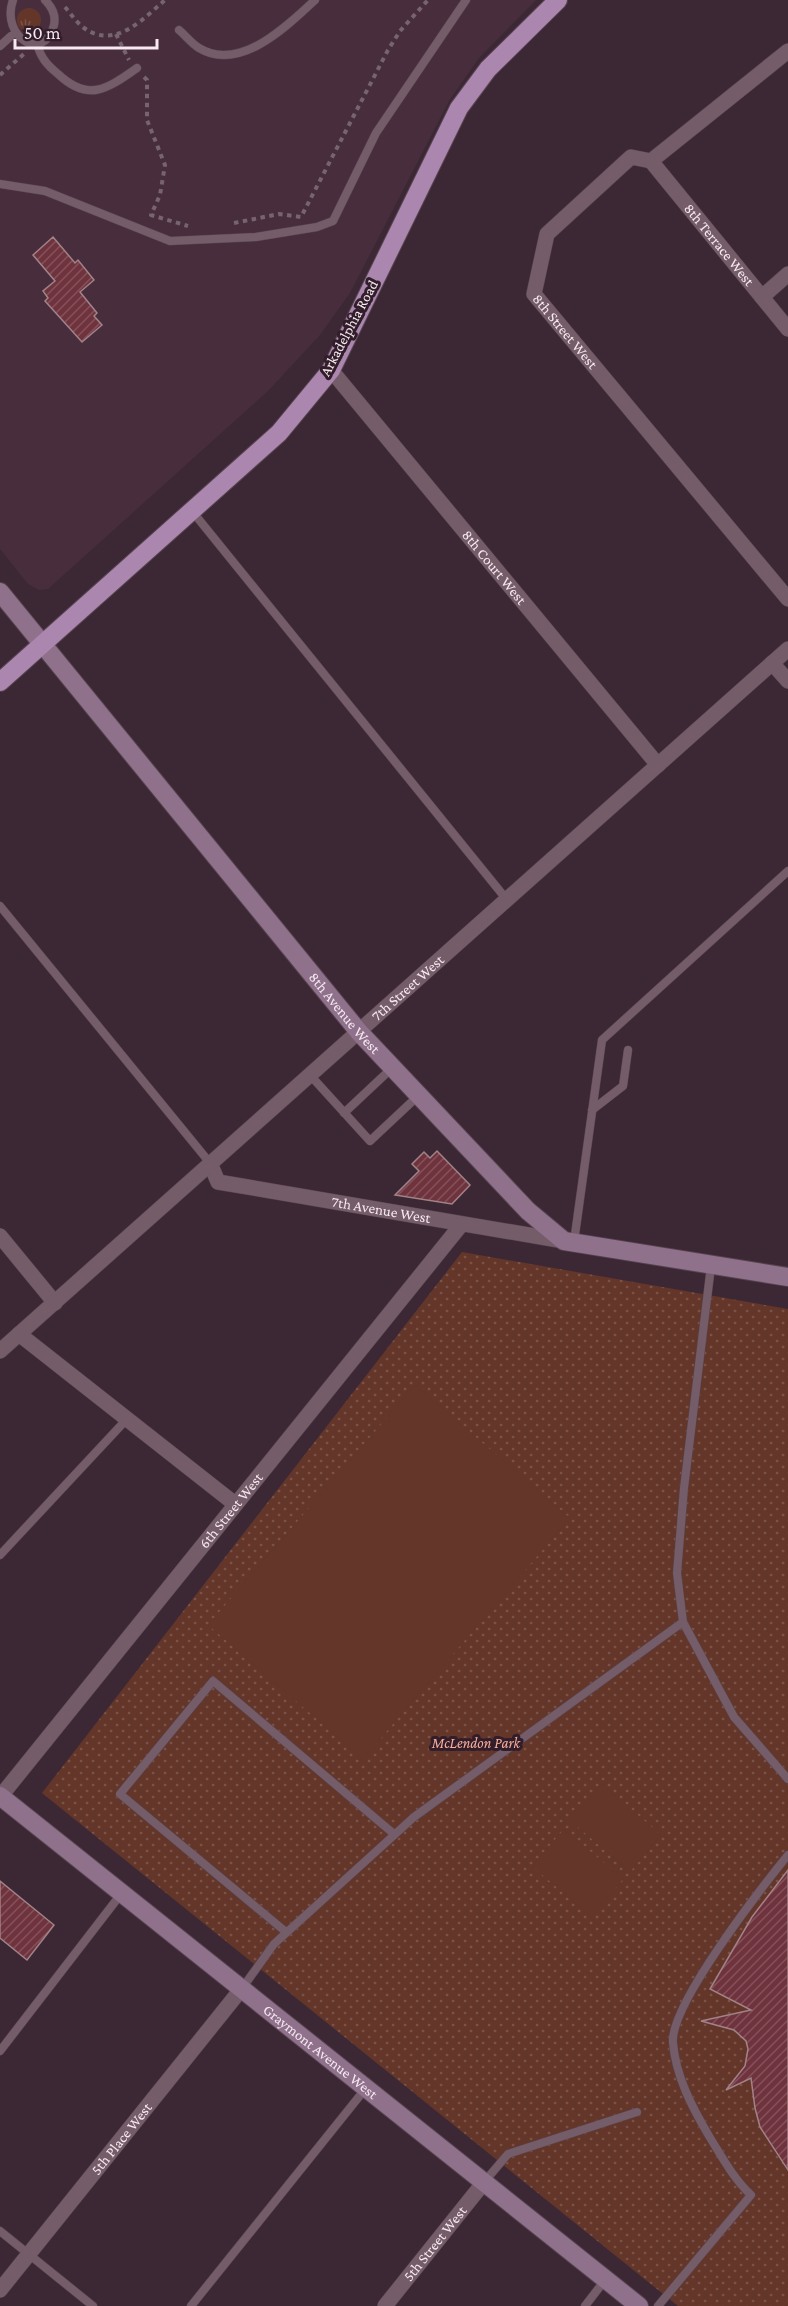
<svg xmlns="http://www.w3.org/2000/svg" width="788" height="2306" font-family="'Crimson Pro',serif">
	<style>
		.built { fill: #482d3d }
		.grass { fill: url(#grass-tufts) }
		.park { fill: url(#park-dots) }
		.pitch { fill: #633629 }
		.building { fill: url(#building-hatch); stroke: #a18387; stroke-width: 1.5 }
		.lines { fill: none; stroke-linecap: round; stroke-linejoin: round }
		.lane-casing { stroke: #56444e; stroke-width: 9 }
		.street-casing { stroke: #56444e; stroke-width: 16 }
		.secondary-casing { stroke: #56444e; stroke-width: 20 }
		.primary-casing { stroke: #56444e; stroke-width: 20 }
		.path { stroke: #76646f; stroke-width: 4; stroke-dasharray: 4.5 4.5; stroke-linecap: butt }
		.lane { stroke: #745c69; stroke-width: 8 }
		.street { stroke: #745c69; stroke-width: 15 }
		.secondary { stroke: #8f718c; stroke-width: 18 }
		.primary { stroke: #ab86af; stroke-width: 18 }
		.labels { text-anchor: middle; stroke-width: 6; stroke-linejoin: round; paint-order: stroke }
		.street-label { font-size: 15px; fill: #f7e9f1; stroke: #321e2a }
		.park-label { font-size: 15px; font-style: italic; fill: #f8ae9a; stroke: #321e2a }
	</style>
	<defs>
		<pattern id="grass-tufts" width="24" height="20" patternUnits="userSpaceOnUse" patternTransform="scale(1.5)"><rect width="24" height="20" fill="#633629"/><path d="M3 7l-1-3M5 7V3M7 7l1-3M15 17l-1-3M17 17v-4M19 17l1-3" fill="none" stroke="#7a5348"/></pattern>
		<pattern id="park-dots" width="8" height="8" patternUnits="userSpaceOnUse" patternTransform="scale(1.5)"><rect width="8" height="8" fill="#633629"/><path d="M2 2h.1M6 6h.1" fill="none" stroke="#7a5348" stroke-width="1.8" stroke-linecap="round"/></pattern>
		<pattern id="building-hatch" width="6" height="6" patternUnits="userSpaceOnUse" patternTransform="scale(1.5)"><rect width="6" height="6" fill="#6f333e"/><path d="M-1 1l2-2M0 6l6-6M5 7l2-2" fill="none" stroke="#84515a"/></pattern>
	</defs>
	<rect width="100%" height="100%" fill="#3c2834"/>
	<path class="built" d="M0,0h536l-57,58 -30,43 -99,192 -30,42 -52,56 -220,198 -9,1 -11,-6 -28,-35z"/>
	<path class="grass" d="M17 20a12 12 0 1 1 24 0a12 12 0 1 1-24 0Z"/>
	<path class="park" d="M462,1252l326,57v997h-110l-636,-513z"/>
	<path class="pitch" d="M415,1385l155,133 -207,241 -155,-134z
		M602,1784l59,51 -31,37 -59,-51z
		M564,1829l59,50 -32,38 -59,-51z"/>
	<path class="building" d="M53,237l22,26 3,-3 16,20 -14,12 17,21 -3,3 8,9 -20,17 -37,-41 3,-3 -5,-7 12,-10 -22,-26z
		M437,1151l33,34 -18,19 -57,-9 24,-24 -7,-7 12,-12 6,6z
		M788,1870v300l-28,-43 -5,-19 -4,-30 -25,12 19,-24 3,-17 -2,-8 -12,-11 -33,-9 50,-11 -41,-21 42,-72z
		M0,1881l54,44 -27,35 -27,-22z"/>
	<g class="lines">
		<g class="lane-casing">
			<path id="lane" d="M13,0c-13,37 31,64 41,25 2,-9 -2,-18 -9,-25
				M179,30c6,5 13,14 20,18 41,25 89,-23 116,-48
				M37,43c3,14 10,22 21,31 30,28 48,16 79,-6
				M0,46l11,-10
				M0,184l45,7 125,50 86,-4 61,-10 16,-6 43,-88 90,-133
				M192,511l315,389
				M0,906l210,257
				M310,1075l60,66 49,-46
				M592,1110l31,-24 5,-36
				M344,1113l48,-45
				M574,1242l28,-202 186,-169
				M711,1266l-27,222 -7,85 6,49 51,95 54,62
				M0,1555l126,-135
				M286,1932l-166,-138 93,-113 181,153
				M243,1987l31,-43 140,-127 269,-195
				M0,2051l121,-157
				M485,2181l23,-27 129,-42
				M0,2231l93,75
				M191,2306l175,-218
				M585,2306l20,-26
				M658,2306l93,-111c-18,-17 -29,-38 -42,-59 -17,-29 -33,-59 -36,-93 -4,-37 89,-156 115,-188"/>
		</g>
		<g class="street-casing">
			<g id="street">
				<path id="s1" d="M788,51l-137,110 -20,-4 -84,77 -13,60 254,305"/>
				<path id="s2" d="M651,161l137,168"/>
				<path d="M762,297l26,-23"/>
				<path id="s3" d="M331,370l327,395"/>
				<path d="M772,663l16,18"/>
				<path id="s4" d="M210,1163l8,19 346,59"/>
				<path d="M0,1236l55,67"/>
				<path d="M19,1334l216,170"/>
				<path id="s5" d="M0,1351l788,-702"/>
				<path id="s6" d="M0,1797l461,-572"/>
				<path id="s7" d="M0,2290l243,-303"/>
				<path id="s8" d="M385,2306l100,-125"/>
			</g>
		</g>
		<g class="secondary-casing">
			<g id="secondary">
				<path id="s9" d="M0,592l359,440 169,179 36,30 224,36"/>
				<path id="s10" d="M0,1796l639,510"/>
			</g>
		</g>
		<g class="primary-casing">
			<path id="primary" d="M0,682l279,-249 52,-63 128,-262 29,-39 70,-69"/>
		</g>
		<path class="path" d="M65,7c6,7 12,16 19,21 31,22 59,-9 81,-28
			M116,34l13,26
			M0,75l25,-22
			M144,77l3,3v40l18,45 -5,30 -9,20 37,11
			M234,223l45,-9 22,3 87,-167 12,-19 28,-31"/>
		<use href="#lane" class="lane"/>
		<use href="#street" class="street"/>
		<use href="#secondary" class="secondary"/>
		<use href="#primary" class="primary"/>
	</g>
	<g class="labels">
		<g class="street-label">
			<text dy="5" stroke="none"><textPath href="#s2" startOffset="108">8th Terrace West</textPath></text>
			<text transform="translate(349 328) rotate(-62)" y="5">Arkadelphia Road</text>
			<text dy="5" stroke="none"><textPath href="#s1" startOffset="420">8th Street West</textPath></text>
			<text dy="5" stroke="none"><textPath href="#s3" startOffset="256">8th Court West</textPath></text>
			<text dy="5" stroke="none"><textPath href="#s5" startOffset="546">7th Street West</textPath></text>
			<text dy="5" stroke="none"><textPath href="#s9" startOffset="544">8th Avenue West</textPath></text>
			<text dy="5" stroke="none"><textPath href="#s4" startOffset="186">7th Avenue West</textPath></text>
			<text dy="5" stroke="none"><textPath href="#s6" startOffset="368">6th Street West</textPath></text>
			<text dy="5" stroke="none"><textPath href="#s10" startOffset="410">Graymont Avenue West</textPath></text>
			<text dy="5" stroke="none"><textPath href="#s7" startOffset="194">5th Place West</textPath></text>
			<text dy="5" stroke="none"><textPath href="#s8" startOffset="80">5th Street West</textPath></text>
		</g>
		<g class="park-label">
			<text x="476" y="1748">McLendon Park</text>
		</g>
	</g>
	<path d="M15 39v9h142v-9" fill="none" stroke="#f7e9f1" stroke-width="3"/>
	<text x="24" y="39" font-size="18" fill="#f7e9f1" stroke="#321e2a" stroke-width="4.5" paint-order="stroke">50 m</text>
</svg>
